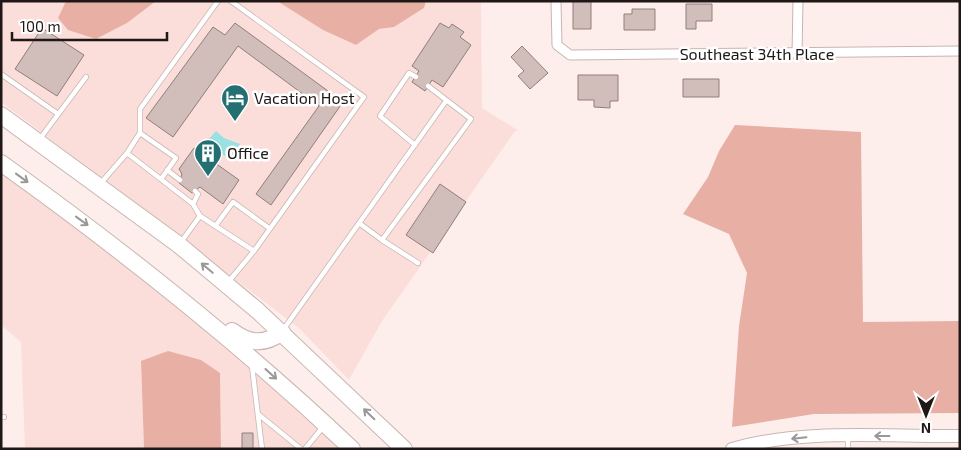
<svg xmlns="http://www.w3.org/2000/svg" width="961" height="450" font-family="'Exo 2',sans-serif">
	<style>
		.built { fill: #fbded9 }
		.forest { fill: #e8afa5 }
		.water { fill: #9be0e2 }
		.building { fill: #d1beba; stroke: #907e7b }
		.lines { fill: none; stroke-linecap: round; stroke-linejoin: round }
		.lane-casing { stroke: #c8b5b2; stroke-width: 6 }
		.street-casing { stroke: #c8b5b2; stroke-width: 11 }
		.secondary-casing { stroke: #c8b5b2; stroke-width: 14 }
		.highway-casing { stroke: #c8b5b2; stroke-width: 18 }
		.lane { stroke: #fff; stroke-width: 4.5 }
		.street { stroke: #fff; stroke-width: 9 }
		.secondary { stroke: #fff; stroke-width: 12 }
		.highway { stroke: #fff; stroke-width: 16 }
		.oneway { stroke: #9a9797 }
		.labels { text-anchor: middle; stroke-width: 5; stroke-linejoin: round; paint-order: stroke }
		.street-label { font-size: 16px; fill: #1f1817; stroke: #fff }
		.poi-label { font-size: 16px; fill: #1f1817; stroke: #fff; text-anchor: start }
	</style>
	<rect width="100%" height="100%" fill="#feeeeb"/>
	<path class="built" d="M1,1h65l-8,18 38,20 31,-16 29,-22h121l46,29 33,15 23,-16 15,-2 30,-19 2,-7h55l1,107 37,23h-4l-133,190 -33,59 -50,-52 -298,-226z
		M1,170l172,130 171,149h-123l-1,-76 -79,-12 3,88h-119l-4,-107 -20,-17z"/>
	<path class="forest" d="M66,1h90l-29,22 -31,16 -28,-9 -10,-12z
		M277,1h149l-2,7 -30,19 -15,2 -23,16 -33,-15z
		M735,125l126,7 2,190 97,-1v92l-146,1 -82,13 7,-101 8,-53 -18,-39 -46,-20 25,-37 11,-26z
		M168,351l33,9 19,13 1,76h-77l-3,-88z"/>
	<path class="water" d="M216,131l8,7 16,6 -11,16 -21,-20z"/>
	<path class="building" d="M573,1h18v28h-18z
		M686,4h26v17h-16v8h-10z
		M632,9h23v21h-31v-16h8z
		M235,23l108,79 -72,103 -15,-11 63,-88 -81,-60 -65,91 -27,-19 67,-91 12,8z
		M440,23l9,5 3,-4 12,8 -4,5 11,8 -28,42 -11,-7 -7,11 -13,-9 7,-11 -7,-5z
		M42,28l42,27 -27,41 -42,-27z
		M522,46l26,27 -18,16 -12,-13 6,-5 -13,-14z
		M578,75h40v26h-8v7l-16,-1v-7h-16z
		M683,79h36v18h-36z
		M194,148l45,32 -16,24 -23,-17 -8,6 -13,-10 3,-9 -3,-5z
		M440,184l26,18 -33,51 -27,-18z
		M242,433h11v16h-11z"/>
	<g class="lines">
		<g class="lane-casing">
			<path id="lane" d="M218,1l-78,108v24l-13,20 66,51 7,12 54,35 110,-154 -133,-96
				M1,74l57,40
				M140,133l36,25 -15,21
				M39,140l47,-63
				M415,145l-35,-29 29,-43 7,4
				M167,170l13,10
				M100,184l27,-31
				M193,204l5,-10 -3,-3
				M359,223l23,17 89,-121 -43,-33
				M216,225l17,-23 36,26
				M382,240l36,23
				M181,242l19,-26
				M229,281l25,-30
				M283,330l163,-229
				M252,366l10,83
				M258,414l43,35
				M1,417h3
				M848,438v11
				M305,449l18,-22"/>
		</g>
		<g class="street-casing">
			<path id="street" d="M556,1l1,44 13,10 390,-4
				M797,55l1,-54"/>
		</g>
		<g class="secondary-casing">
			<path id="secondary" d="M732,449c73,-21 153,-12 228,-13"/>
		</g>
		<g class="highway-casing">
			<path id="highway" d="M1,115l178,130 79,66 146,138
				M1,163c123,88 241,182 351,286
				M232,331c17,13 33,14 50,1"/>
		</g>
		<use href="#lane" class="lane"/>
		<use href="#street" class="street"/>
		<use href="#secondary" class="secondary"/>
		<use href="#highway" class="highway"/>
	</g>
	<defs><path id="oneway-shaft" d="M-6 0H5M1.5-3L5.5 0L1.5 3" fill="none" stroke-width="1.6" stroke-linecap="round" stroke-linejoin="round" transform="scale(1.25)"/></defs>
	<g class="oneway">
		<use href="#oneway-shaft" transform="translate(22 178) rotate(36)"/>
		<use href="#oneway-shaft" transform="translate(82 221) rotate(36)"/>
		<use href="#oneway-shaft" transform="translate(207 268) rotate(-140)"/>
		<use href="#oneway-shaft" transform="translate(271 374) rotate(42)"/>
		<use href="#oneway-shaft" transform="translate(369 414) rotate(-136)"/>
		<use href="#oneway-shaft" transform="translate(882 436) rotate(-180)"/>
		<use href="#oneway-shaft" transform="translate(799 438) rotate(174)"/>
	</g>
	<defs>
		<g id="hotel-pin" transform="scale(1.4375)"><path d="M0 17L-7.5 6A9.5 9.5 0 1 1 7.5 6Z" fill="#246f72" stroke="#fff"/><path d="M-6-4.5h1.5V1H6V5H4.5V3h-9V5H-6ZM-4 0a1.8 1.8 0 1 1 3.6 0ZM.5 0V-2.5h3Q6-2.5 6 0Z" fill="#fff"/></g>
		<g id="building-pin" transform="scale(1.4375)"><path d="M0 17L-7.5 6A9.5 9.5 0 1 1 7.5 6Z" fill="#246f72" stroke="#fff"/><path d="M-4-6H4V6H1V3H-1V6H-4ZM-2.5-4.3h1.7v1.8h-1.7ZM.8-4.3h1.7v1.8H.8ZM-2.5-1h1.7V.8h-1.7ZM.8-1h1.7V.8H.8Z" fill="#fff"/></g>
	</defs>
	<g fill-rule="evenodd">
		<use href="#hotel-pin" x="235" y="98"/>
		<use href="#building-pin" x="208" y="153"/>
	</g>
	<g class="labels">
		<g class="street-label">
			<text x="757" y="60">Southeast 34th Place</text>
		</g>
		<g class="poi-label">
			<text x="254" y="104">Vacation Host</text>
			<text x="227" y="159">Office</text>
		</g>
	</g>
	<rect width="961" height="450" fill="none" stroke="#1f1817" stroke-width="5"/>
	<g transform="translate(926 415) rotate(180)" stroke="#ffffff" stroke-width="4" paint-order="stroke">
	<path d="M0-4L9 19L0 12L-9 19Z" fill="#1f1817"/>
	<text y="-8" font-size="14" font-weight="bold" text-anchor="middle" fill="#1f1817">N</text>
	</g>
	<path d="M12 32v8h155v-8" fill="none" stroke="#1f1817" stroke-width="2.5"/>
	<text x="20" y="32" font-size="15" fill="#1f1817" stroke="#ffffff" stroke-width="4" paint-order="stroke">100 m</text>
</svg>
